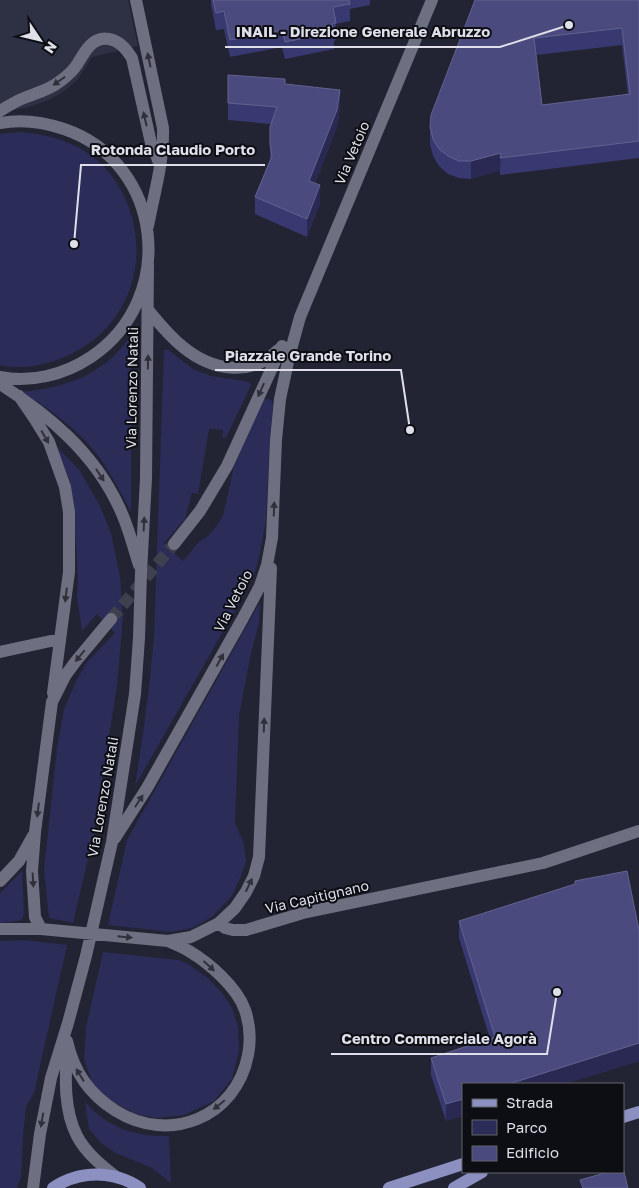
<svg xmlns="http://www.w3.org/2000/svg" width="639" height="1188" font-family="'Golos Text',sans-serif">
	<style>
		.built { fill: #2e3044 }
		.green { fill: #2b2c58 }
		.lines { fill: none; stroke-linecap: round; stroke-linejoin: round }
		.minor-tunnel { stroke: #3f404e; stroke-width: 12; stroke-dasharray: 12 6; stroke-linecap: butt }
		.minor { stroke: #6e7081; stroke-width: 12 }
		.major { stroke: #8b90c1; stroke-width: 12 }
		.wall { fill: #393972; fill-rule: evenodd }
		.shaded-wall { fill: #292953 }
		.building { fill: #4b4a7f; stroke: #62628f; fill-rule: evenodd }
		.oneway { fill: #2f303a }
		.labels { text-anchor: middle; stroke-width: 4; stroke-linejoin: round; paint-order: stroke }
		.street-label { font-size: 14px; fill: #dedfe9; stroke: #0d0e14 }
		.leader { fill: none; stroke: #dedfe9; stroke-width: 2 }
		.callout-dot { fill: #dedfe9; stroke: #0d0e14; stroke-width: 2 }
		.callout-label { font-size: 15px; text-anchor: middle; font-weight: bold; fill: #dedfe9; stroke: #0d0e14; stroke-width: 4; stroke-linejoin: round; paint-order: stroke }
	</style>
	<rect width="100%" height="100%" fill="#232433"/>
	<path class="built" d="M0,0h128l10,46 -46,11 -14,22 -10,9 -9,6 -10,6 -20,7 -29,6z"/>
	<path class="green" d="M21,132c27,3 49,8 71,24 48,38 59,110 24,160 -12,18 -30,31 -49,40 -20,9 -46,14 -67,9v-231z
		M131,336v176c-9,-17 -18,-35 -29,-51 -20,-29 -51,-51 -80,-69 36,-4 67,-12 94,-38 5,-6 10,-12 15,-18z
		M164,350h4l25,19 18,7 34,5 5,2 1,2 -25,53 -4,-1 1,-7 -14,-1 -11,65 -6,-1 -7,26 -21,24 19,18 16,-19 8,-5 8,-9 8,-12 11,-50 26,-63 5,-4h4l3,2 1,5 -3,31 -4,82 -6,34 -6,22 -9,18 -110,193c8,-50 15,-99 19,-150z
		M57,447l23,24 20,35 11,27 9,44 3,40 -6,69 -24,151 -20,86 -24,-5 -5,-48 13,-122 7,-39 12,-28 11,-19 28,-29 -18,-19 -15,17 -5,-34 1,-19 -4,-66 -4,-30z
		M260,602l-1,20 -9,36 -11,58 -4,107 9,21 2,17 -5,15 -9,20 -20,21 -20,11 -21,4 -63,-7 19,-85z
		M22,871l2,42 -2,6 -4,2 -18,2v-30z
		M24,940l43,5 -33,148 -8,13 -3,29 -2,42 -4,11h-17v-247z
		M103,952l76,8 9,4 21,15 13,14 10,15 6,18 1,24 -7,29 -18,22 -30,14 -27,3 -21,-4 -23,-12 -20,-17 -9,-26 2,-32z
		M85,1102c25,27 48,34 84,34l2,47 -19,-15 -36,-15 -15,-10 -12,-14z"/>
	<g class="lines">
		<path class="minor-tunnel" d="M111,619l63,-75"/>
		<path class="minor" d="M136,0l27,128c1,33 -9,66 -15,98
			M0,111c8,-5 16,-10 24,-13 12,-5 25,-8 35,-16 7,-5 15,-12 19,-19 7,-12 15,-27 31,-24 11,2 17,10 23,19l19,85 9,22
			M0,123c22,-4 43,-1 64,6 100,34 114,170 27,228 -27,18 -60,26 -91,20
			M148,310c11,13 21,26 35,37 28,23 67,31 95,3
			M0,384c49,31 94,69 119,123 9,18 14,39 20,58
			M19,396l17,25 13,21 16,45 4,25v60l-16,121
			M174,544l26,-33 27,-45 55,-120
			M0,652l60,-13
			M115,838l32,-50 96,-170 17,-32 7,-21 5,-27 4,-98 4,-41 9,-42 11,-40 132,-317
			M0,881l19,-20 14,-25
			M219,923l6,5 8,2h13l57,-17 240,-50 96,-32
			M0,929h41l127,12 23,-4 28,-14 16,-15 11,-16 8,-16 5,-19 12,-289
			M41,929l-6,-12 -3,-46 3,-39 17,-130 13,-26 11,-15 35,-42
			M67,1041c7,31 22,53 49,70 53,33 120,7 132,-56 3,-15 2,-30 -3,-45 -8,-23 -36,-47 -56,-59 -7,-4 -14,-7 -21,-10
			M67,1051c-2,27 -3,60 10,85 9,17 24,29 38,40
			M33,1188l7,-54 11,-56 17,-55 18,-67 26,-114 23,-148 4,-56 2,-65 5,-95 2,-214"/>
		<path class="major" d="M623,1117l16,-5
			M53,1188c26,-18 61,-18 87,0
			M389,1188l74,-24
			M454,1188l28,-16"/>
	</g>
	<path class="wall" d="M211,0h159v5l-20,4v12l-14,3v16l-2,1v8l-49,10 -3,-12 -52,10 -6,-28 -8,1 -5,-26z
		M475,0h164v158l-139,17v-5l-29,9 -12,-1 -11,-4 -9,-8 -6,-10 -3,-12v-17zM622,45l6,50 -86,10 -6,-50z
		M228,75l57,9 55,24 -3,19 -22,56 5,20 -13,34 -52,-23v-17l15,-37v-33l1,-3 -43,-4z
		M459,921l180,9v131l-75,23h-101v32l-17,5 -15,-46v-17l59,-19 -31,-101z"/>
	<path class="shaded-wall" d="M340,90v18l-3,19 -28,71v-17z
		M501,153l-1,17 -29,9v-18z
		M320,185v18l-13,34v-18z
		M639,1043v18l-75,23h-55z
		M463,1099v17l-17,5v-17z"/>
	<path class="building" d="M213,0h136l1,4 -17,3 3,16 -4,1 2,8 -49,10 -3,-12 -52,10 -6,-29 -8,2z
		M475,0h164v141l-139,17 1,-5 -30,8h-12l-11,-5 -9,-7 -6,-10 -3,-12 1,-12zM622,28l8,66 -88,11 -8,-67z
		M228,75l57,4v5l55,6 -3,20 -28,71 11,4 -13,34 -52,-22 17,-41 -2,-12v-17l7,-20 -49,-4z
		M627,871l12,59v113l-130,41h-46v15l-17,5 -15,-46 64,-21 -36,-116 116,-37v-3z
		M623,1168l5,20h-45l-3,-8 28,-8h15z"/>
	<defs><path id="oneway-solid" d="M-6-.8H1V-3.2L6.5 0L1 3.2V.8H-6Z" transform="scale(1.25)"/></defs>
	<g class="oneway">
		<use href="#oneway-solid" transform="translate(149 60) rotate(-102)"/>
		<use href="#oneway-solid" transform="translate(59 81) rotate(145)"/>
		<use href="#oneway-solid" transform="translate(145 119) rotate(-103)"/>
		<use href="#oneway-solid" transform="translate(148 362) rotate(-89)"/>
		<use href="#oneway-solid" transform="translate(261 390) rotate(114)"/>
		<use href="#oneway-solid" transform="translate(45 437) rotate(60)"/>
		<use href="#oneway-solid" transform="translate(100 475) rotate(57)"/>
		<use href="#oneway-solid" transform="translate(274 509) rotate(-88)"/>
		<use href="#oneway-solid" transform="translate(144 524) rotate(-87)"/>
		<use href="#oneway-solid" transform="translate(66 595) rotate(97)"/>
		<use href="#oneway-solid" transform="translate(80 656) rotate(129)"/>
		<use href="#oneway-solid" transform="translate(220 660) rotate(-61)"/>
		<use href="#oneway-solid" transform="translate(264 725) rotate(-88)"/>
		<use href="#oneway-solid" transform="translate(139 801) rotate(-57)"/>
		<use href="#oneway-solid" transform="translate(38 810) rotate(97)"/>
		<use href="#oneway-solid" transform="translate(33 880) rotate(87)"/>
		<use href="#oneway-solid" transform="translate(249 885) rotate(-64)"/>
		<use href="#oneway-solid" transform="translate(125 937) rotate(6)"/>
		<use href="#oneway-solid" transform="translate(209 966) rotate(42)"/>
		<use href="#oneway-solid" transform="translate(80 1075) rotate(-122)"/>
		<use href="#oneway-solid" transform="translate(219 1105) rotate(141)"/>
		<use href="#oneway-solid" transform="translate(42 1120) rotate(100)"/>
	</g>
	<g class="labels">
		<g class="street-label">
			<text transform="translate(352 153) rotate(-67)" y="5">Via Vetoio</text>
			<text transform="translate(132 388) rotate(-89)" y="5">Via Lorenzo Natali</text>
			<text transform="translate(233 601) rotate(-63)" y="5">Via Vetoio</text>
			<text transform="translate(103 797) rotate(-80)" y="5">Via Lorenzo Natali</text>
			<text transform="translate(317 897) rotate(-13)" y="5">Via Capitignano</text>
		</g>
	</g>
	<path class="leader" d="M569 25L500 47H225M74 244L81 165H265M410 430L401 370H215M557 992L547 1054H331"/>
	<g class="callout-dot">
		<circle cx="569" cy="25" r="5"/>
		<circle cx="74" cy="244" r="5"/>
		<circle cx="410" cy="430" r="5"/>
		<circle cx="557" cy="992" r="5"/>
	</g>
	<g class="callout-label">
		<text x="363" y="37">INAIL - Direzione Generale Abruzzo</text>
		<text x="173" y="155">Rotonda Claudio Porto</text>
		<text x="308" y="361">Piazzale Grande Torino</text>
		<text x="439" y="1044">Centro Commerciale Agorà</text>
	</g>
	<rect x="462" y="1083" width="162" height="90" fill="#0d0e14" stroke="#616269"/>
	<rect x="472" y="1099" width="25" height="8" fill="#8b90c1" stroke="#616269"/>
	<text x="506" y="1108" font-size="15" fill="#dedfe9">Strada</text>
	<rect x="472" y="1120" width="25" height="15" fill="#2b2c58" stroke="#616269"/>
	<text x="506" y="1133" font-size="15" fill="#dedfe9">Parco</text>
	<rect x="472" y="1146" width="25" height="15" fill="#4b4a7f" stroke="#616269"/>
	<text x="506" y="1158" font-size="15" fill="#dedfe9">Edificio</text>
	<g transform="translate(40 40) rotate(125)" stroke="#0d0e14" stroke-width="4" paint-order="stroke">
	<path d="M0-4L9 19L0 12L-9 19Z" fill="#dedfe9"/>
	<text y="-8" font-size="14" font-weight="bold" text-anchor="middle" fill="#dedfe9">N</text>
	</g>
</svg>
